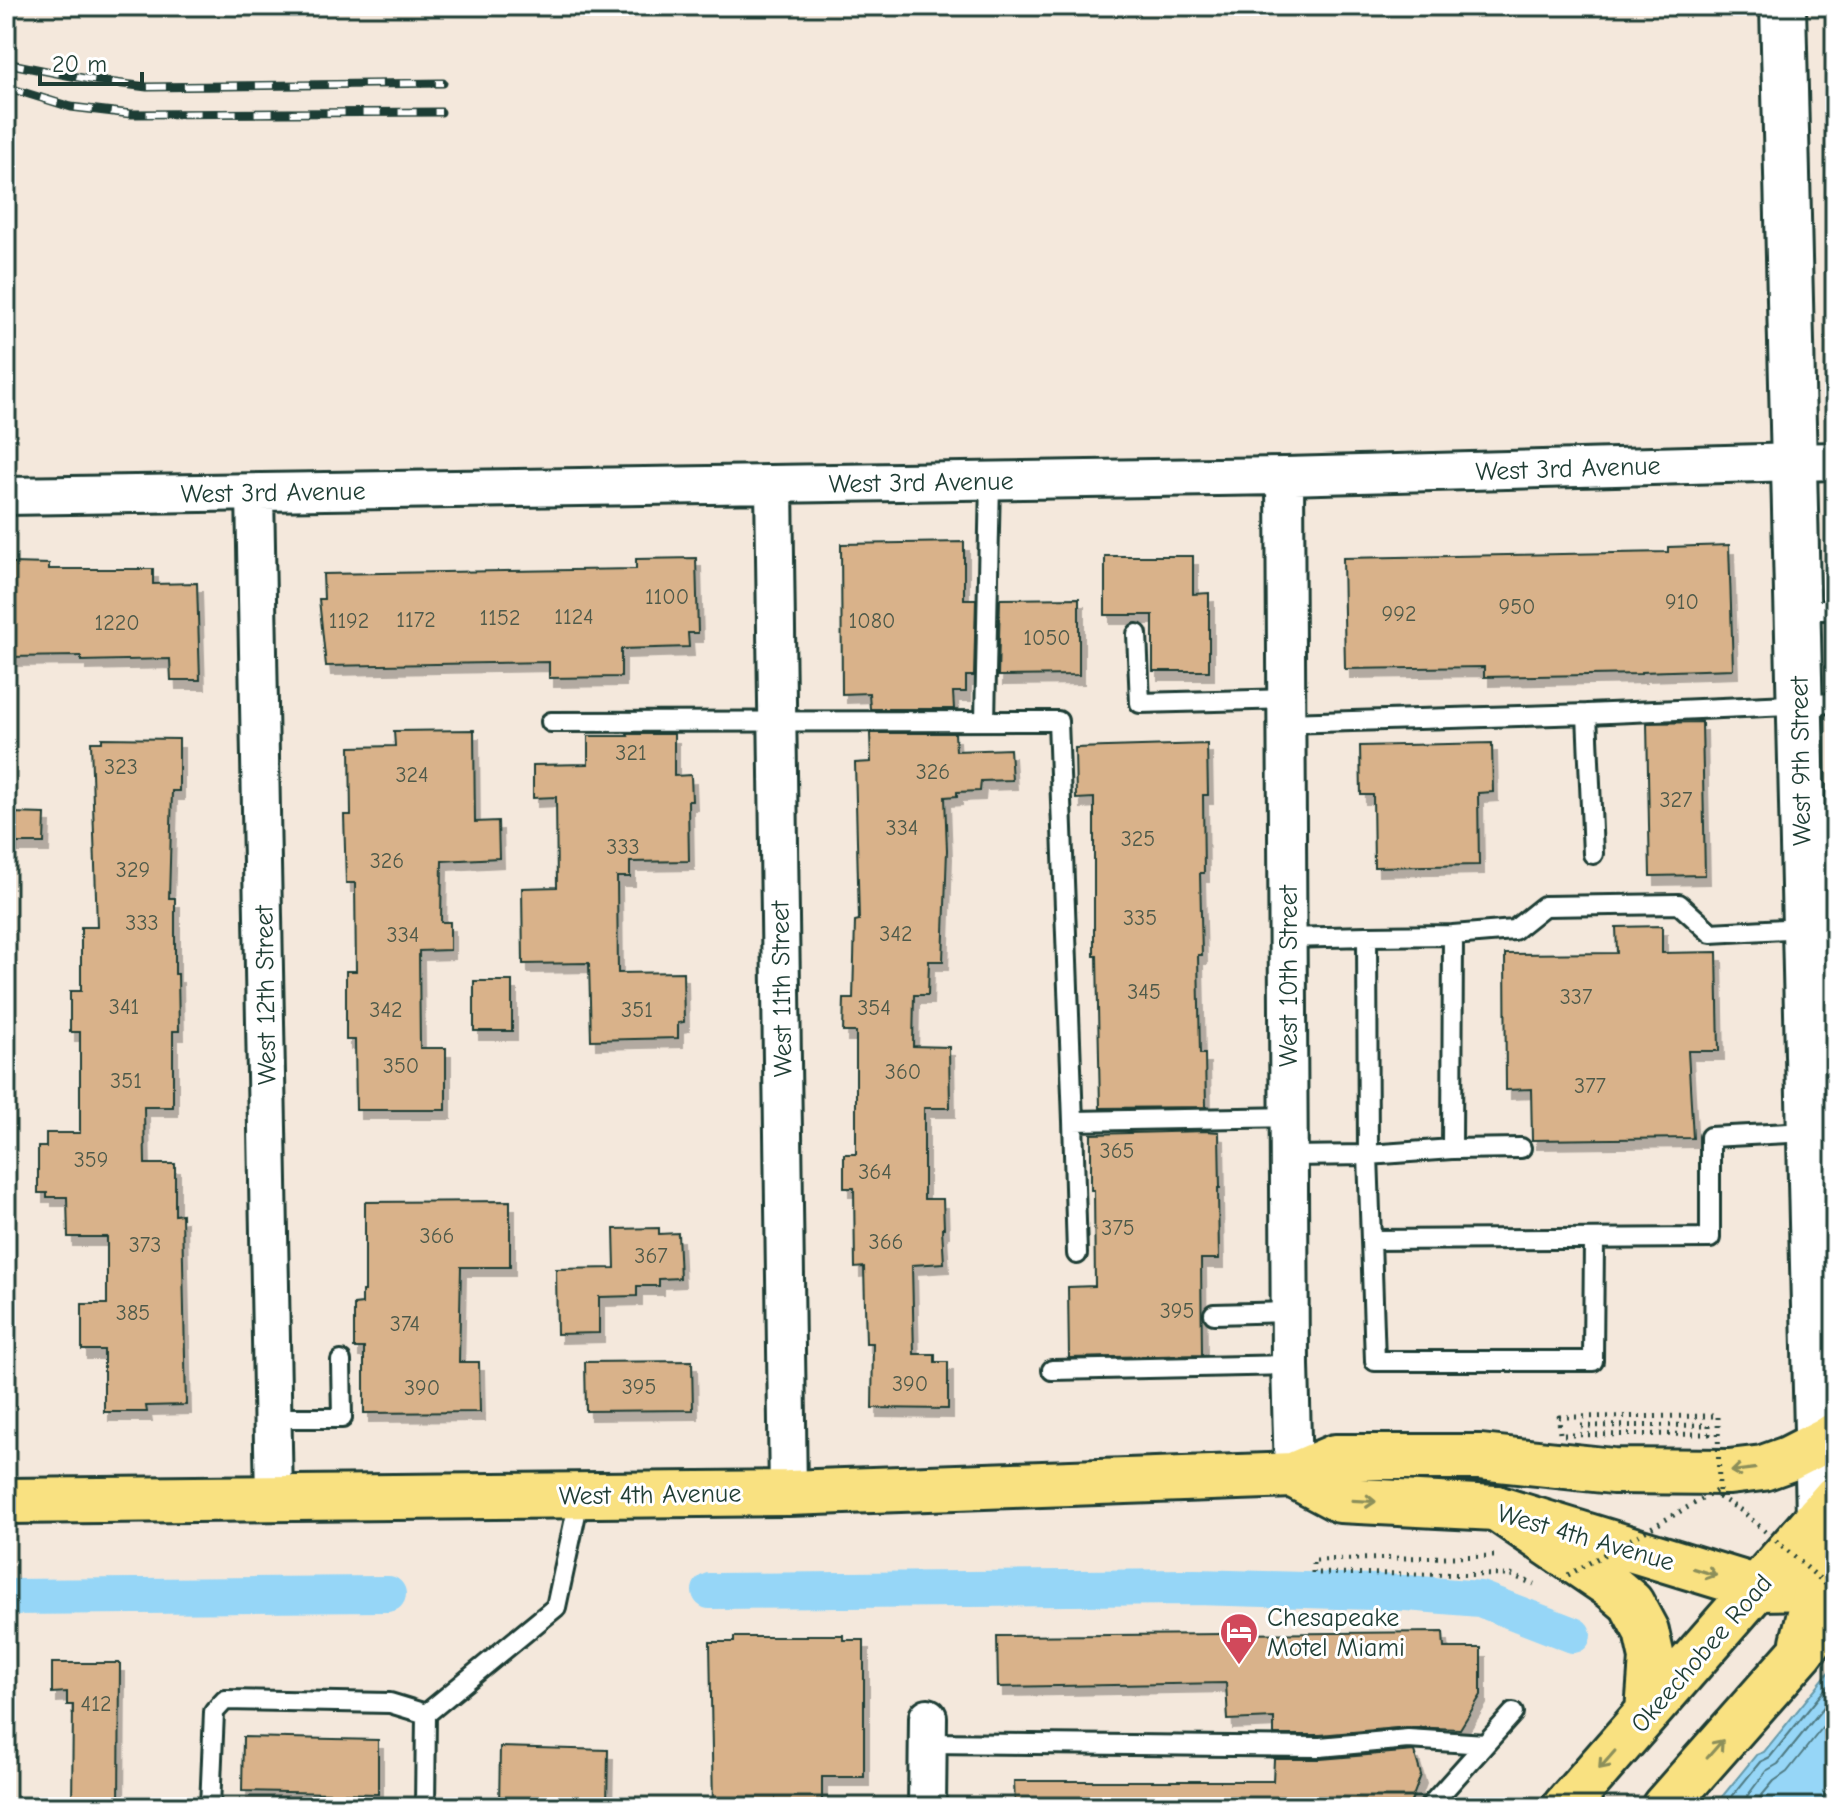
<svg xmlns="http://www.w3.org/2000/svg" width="1841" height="1813" font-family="'Comic Neue',sans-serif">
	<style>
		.water { fill: #96d6f7; stroke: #6699a9; stroke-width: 2 }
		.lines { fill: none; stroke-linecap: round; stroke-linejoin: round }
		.shore { stroke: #4f7a82; stroke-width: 2 }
		.canal { stroke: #96d6f7; stroke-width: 36 }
		.building { fill: #d9b28a; stroke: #1f3d34; stroke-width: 2; filter: url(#shadow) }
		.lane-casing { stroke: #1f3d34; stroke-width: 24 }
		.street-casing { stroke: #1f3d34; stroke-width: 42 }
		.secondary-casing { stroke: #1f3d34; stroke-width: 50 }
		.primary-casing { stroke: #1f3d34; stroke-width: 50 }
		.highway-casing { stroke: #1f3d34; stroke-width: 50 }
		.path { stroke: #1f3d34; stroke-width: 5; stroke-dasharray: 2 6; stroke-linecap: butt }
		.lane { stroke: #fff; stroke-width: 18 }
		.street { stroke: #fff; stroke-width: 36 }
		.secondary { stroke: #fff; stroke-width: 44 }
		.primary { stroke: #f9e181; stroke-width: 44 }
		.highway { stroke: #f9e181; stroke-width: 44 }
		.rail-casing { stroke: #1f3d34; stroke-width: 9 }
		.rail { stroke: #fff; stroke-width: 6; stroke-dasharray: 18; stroke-linecap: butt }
		.path-bridge { stroke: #1f3d34; stroke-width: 5; stroke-dasharray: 2 6; stroke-linecap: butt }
		.oneway { stroke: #8c8f5a }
		.labels { text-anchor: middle; stroke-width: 6; stroke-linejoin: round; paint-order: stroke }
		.number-label { font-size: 22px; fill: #4e5a4a }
		.street-label { font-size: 26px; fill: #1f3d34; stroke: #fff }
		.poi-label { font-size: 26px; fill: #1f3d34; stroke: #fff; text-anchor: start }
	</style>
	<defs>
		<filter id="shadow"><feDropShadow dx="5" dy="9" stdDeviation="0" flood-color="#0004"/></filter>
	</defs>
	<rect width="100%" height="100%" fill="#f4e8dc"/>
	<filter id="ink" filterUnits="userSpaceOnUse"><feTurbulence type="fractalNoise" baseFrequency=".0125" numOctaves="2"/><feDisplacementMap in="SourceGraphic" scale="16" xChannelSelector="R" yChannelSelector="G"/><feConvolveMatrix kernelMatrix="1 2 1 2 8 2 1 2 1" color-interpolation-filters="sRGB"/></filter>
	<g filter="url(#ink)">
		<path class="water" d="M1835,1664v143h-115l1,-9 35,-43 8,-3z"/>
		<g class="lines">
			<path class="shore" d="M1729,1807l1,-8 30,-37 10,-5 65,-80
				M1739,1807l27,-36 12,-7 57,-71
				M1752,1807l22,-26 13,-9 48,-60"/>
			<path class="canal" d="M710,1591l486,-4 211,6 73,6 93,36
				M6,1597l382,-3"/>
		</g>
		<path class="building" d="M964,542v57h12l-2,77h-8v16h-13l1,17h-84l-1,-16 -27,1 -1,-150z
			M1729,545l4,124 -92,3v2l-157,3v-10l-139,2 -2,-111 325,-6v-5z
			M1105,556h88v38l16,-1v78h-56v-56h-48z
			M696,558l2,75h-10l1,14 -68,2v28l-72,1v-16l-223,4 -7,-67h5l-1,-25 313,-5v-10z
			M12,563l37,1v5h104v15l44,-1 3,97h-29l-1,-21 -89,2v-5l-75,1v-77h6z
			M1079,598v77l-81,1 2,-77z
			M1702,722l3,153 -55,1 -3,-153z
			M474,730l1,92 23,-1 1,37 -57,3 -1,61h9v28l-31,1 1,97h26v62h-90l-1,-70h-9v-69h10l-1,-88h-9l-2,-68h7l-1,-68 45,-1 -1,-15z
			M870,733h85l1,18 54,-2 2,31 -31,1 -1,10 -23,1v4l-12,1 2,53 -4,111h-14l-1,34h-14l-1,51 36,1 1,61h-26v91h19l1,29h-2l2,35 -32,2 2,89h21v8h13v47l-76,-1 1,-65h-7l-2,-76 -9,1 -1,-80h-10v-34h12v-122h-13l1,-33h9l2,-78 4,-1 -4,-157 16,-1z
			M627,734h47v42l17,-1 1,26h-4l1,60 -59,1v15h-13l1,96 65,-1 1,50 -6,1v15l-87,2 -2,-77 -66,1 -1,-76 35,-1 -1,-90 -23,1v-33l55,-1v-28h40z
			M102,738l77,1v52h-7l-3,107h6v76h3l1,57h-6v76h-29l1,57h30v51l7,-1 4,191 -40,1 1,6h-43v-62h-22v-46h25v-67h-39l-1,-40h-20v-4h-9v-46h8v-14h34v-101h-10v-41h11v-64h16l-6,-185h11z
			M1492,743l1,49 -15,1 1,72 -105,2 -1,-72h-12l-1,-49z
			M1207,744l1,51h-5l1,78h-4l2,82h-4l2,99h5l1,53 -106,1 -3,-152h-3v-158l-18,1 -1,-51z
			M11,813l34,1 -1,29h-33z
			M1662,926v27l55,-1 2,99h-31l5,87 -161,2 -1,-51 -25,1 -1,-136 112,-1 -1,-26z
			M474,981h38v50h-38z
			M1206,1131l13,1 1,56h-2l1,71h-18l1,96 -133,3 -1,-71 27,-1 -1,-96h-3v-56z
			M510,1201v66h-49l-2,95h20l1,50 -116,1v-65h-10v-43l8,-1v-13h3v-89z
			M659,1228v6l19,-1 2,45 -21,1v7h-22v10l-38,1v36l-42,1 -1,-65 59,-1 -1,-39z
			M692,1361l1,49 -107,1 -1,-49z
			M1443,1632l1,16h37v47l-21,34 -53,-2 -87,8h-46v-17l-46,2 -2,-37 -228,4 -1,-51z
			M807,1635h36v5h21v137h-42v30h-109l-3,-165h24v-5h73z
			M52,1663h68l-1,144h-47l1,-102h-6v-13l-15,1z
			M243,1737l135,3v54l-136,-3z
			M500,1747l108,3 -1,57h-108z
			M1414,1751l7,24 -12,32h-394l-1,-26h259l1,-22h47z"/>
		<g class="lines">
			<g class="lane-casing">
				<path id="lane" d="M1796,610h39
					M1137,634l3,69 146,-4
					M985,721l5,-240
					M551,722l507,-1 15,400
					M1286,723l301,-9
					M1593,854l-6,-140 248,-11
					M1453,935l-1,214 -84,6 -1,-219z
					M1453,935l61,-5 30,-24 135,-2 32,29 93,-5
					M1287,938l80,-2
					M1805,988h30
					M1452,1149l69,-1
					M1289,1156l79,-1 3,85 339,-2v-101l99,-5
					M1371,1240l4,121h218l1,-122
					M1077,1254l-4,-133 215,-4
					M1214,1314l75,-2
					M1052,1370l238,-5
					M274,1418h68l-1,-57
					M927,1743l393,4 88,-8 77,5
					M210,1807l4,-95 11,-12 165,3 36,11
					M425,1807l1,-93 130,-107 24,-112
					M1429,1807l84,-94"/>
			</g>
			<g class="street-casing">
				<path id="street" d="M1285,476l5,889 3,110
					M774,485l14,1008
					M255,493l19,1005
					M6,496l1279,-20 550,-15
					M927,1807l1,-90"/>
			</g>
			<g class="secondary-casing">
				<path id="secondary" d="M1783,6l36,1510"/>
			</g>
			<g class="primary-casing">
				<path id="primary" d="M1293,1475l47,25 156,8 262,80 77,-1
					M6,1501l782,-8 505,-18 42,-18h145l133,14 116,1 34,-4 25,-9 47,-24"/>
			</g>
			<g class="highway-casing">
				<path id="highway" d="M1496,1508l115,78 20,17 15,28 6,27 -4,54
					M1803,1642l13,-53 3,-73
					M1565,1807l270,-309
					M1664,1807l137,-155 34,-45"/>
			</g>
			<path class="path" d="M1581,1426l128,-1
				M1494,1556l-181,4v13l198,2 23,9"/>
			<use href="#lane" class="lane"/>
			<use href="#street" class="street"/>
			<use href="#secondary" class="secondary"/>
			<use href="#primary" class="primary"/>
			<use href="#highway" class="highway"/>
			<g class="rail-casing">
				<path id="rail" d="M6,63l86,17 55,7 296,-4
					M6,87l65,20 60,7 310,-2"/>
			</g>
			<use href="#rail" class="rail"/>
			<path class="path-bridge" d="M1709,1425v9l-149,1 -1,-18 159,-1 1,81 23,14 93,81
				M1568,1575l150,-85"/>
		</g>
		<defs><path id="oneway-shaft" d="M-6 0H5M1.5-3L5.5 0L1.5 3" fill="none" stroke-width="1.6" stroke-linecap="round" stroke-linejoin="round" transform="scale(2)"/></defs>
		<g class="oneway">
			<use href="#oneway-shaft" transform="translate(1743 1470) rotate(173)"/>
			<use href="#oneway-shaft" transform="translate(1364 1501) rotate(3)"/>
			<use href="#oneway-shaft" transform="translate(1705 1572) rotate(17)"/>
			<use href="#oneway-shaft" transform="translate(1715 1749) rotate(-49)"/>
			<use href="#oneway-shaft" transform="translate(1607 1760) rotate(131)"/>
		</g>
	</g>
	<defs>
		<g id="hotel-pin" transform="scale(2)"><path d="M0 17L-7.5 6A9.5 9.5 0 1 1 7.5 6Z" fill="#d1495b" stroke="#fff"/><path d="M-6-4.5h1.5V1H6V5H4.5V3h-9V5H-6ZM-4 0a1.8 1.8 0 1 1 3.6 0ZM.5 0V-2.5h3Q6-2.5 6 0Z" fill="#fff"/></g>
	</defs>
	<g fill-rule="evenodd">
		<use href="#hotel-pin" x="1239" y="1632"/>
	</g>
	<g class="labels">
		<g class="number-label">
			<text x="667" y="604">1100</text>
			<text x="1682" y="609">910</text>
			<text x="1517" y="614">950</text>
			<text x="1399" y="621">992</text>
			<text x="574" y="624">1124</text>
			<text x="500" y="625">1152</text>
			<text x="416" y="627">1172</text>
			<text x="349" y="628">1192</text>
			<text x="872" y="628">1080</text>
			<text x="117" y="630">1220</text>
			<text x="1047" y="645">1050</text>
			<text x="631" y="760">321</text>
			<text x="121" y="774">323</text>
			<text x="933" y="779">326</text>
			<text x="412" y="782">324</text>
			<text x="1676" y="807">327</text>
			<text x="902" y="835">334</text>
			<text x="1138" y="846">325</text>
			<text x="623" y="854">333</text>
			<text x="387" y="868">326</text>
			<text x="133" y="877">329</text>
			<text x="1140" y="925">335</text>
			<text x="142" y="930">333</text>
			<text x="896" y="941">342</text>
			<text x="403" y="942">334</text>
			<text x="1144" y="999">345</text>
			<text x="1576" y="1004">337</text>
			<text x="124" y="1014">341</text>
			<text x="874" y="1015">354</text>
			<text x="386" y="1017">342</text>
			<text x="637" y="1017">351</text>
			<text x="401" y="1073">350</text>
			<text x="903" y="1079">360</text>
			<text x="126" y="1088">351</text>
			<text x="1590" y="1093">377</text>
			<text x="1117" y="1158">365</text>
			<text x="91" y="1167">359</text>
			<text x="875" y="1179">364</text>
			<text x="1118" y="1235">375</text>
			<text x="437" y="1243">366</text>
			<text x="886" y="1249">366</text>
			<text x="145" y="1252">373</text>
			<text x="651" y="1263">367</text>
			<text x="1177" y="1318">395</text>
			<text x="133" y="1320">385</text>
			<text x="405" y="1331">374</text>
			<text x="910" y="1391">390</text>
			<text x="639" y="1394">395</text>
			<text x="422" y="1395">390</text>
			<text x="96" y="1711">412</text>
		</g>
		<g class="street-label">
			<text transform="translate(1568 468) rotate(-2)" y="9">West 3rd Avenue</text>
			<text transform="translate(921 482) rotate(-1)" y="9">West 3rd Avenue</text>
			<text transform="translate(273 492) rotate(-1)" y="9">West 3rd Avenue</text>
			<text transform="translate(1800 761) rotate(-91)" y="9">West 9th Street</text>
			<text transform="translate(1288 976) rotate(-90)" y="9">West 10th Street</text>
			<text transform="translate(781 989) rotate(-91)" y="9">West 11th Street</text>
			<text transform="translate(265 995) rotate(-91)" y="9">West 12th Street</text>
			<text transform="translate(650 1494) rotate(-1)" y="9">West 4th Avenue</text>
			<text transform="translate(1586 1537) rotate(16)" y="9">West 4th Avenue</text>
			<text transform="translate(1701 1653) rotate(-49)" y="9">Okeechobee Road</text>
		</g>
		<g class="poi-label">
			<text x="1267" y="1626">Chesapeake<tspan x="1267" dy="30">Motel Miami</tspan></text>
		</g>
	</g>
	<rect width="1841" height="1813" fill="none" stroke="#fff" stroke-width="32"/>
	<rect x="16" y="16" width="1809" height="1781" fill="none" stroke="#1f3d34" stroke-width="3" filter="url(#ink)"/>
	<path d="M40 72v12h102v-12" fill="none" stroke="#1f3d34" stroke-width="4"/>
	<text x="52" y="72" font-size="24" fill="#1f3d34" stroke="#ffffff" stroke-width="6" paint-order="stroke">20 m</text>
</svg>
